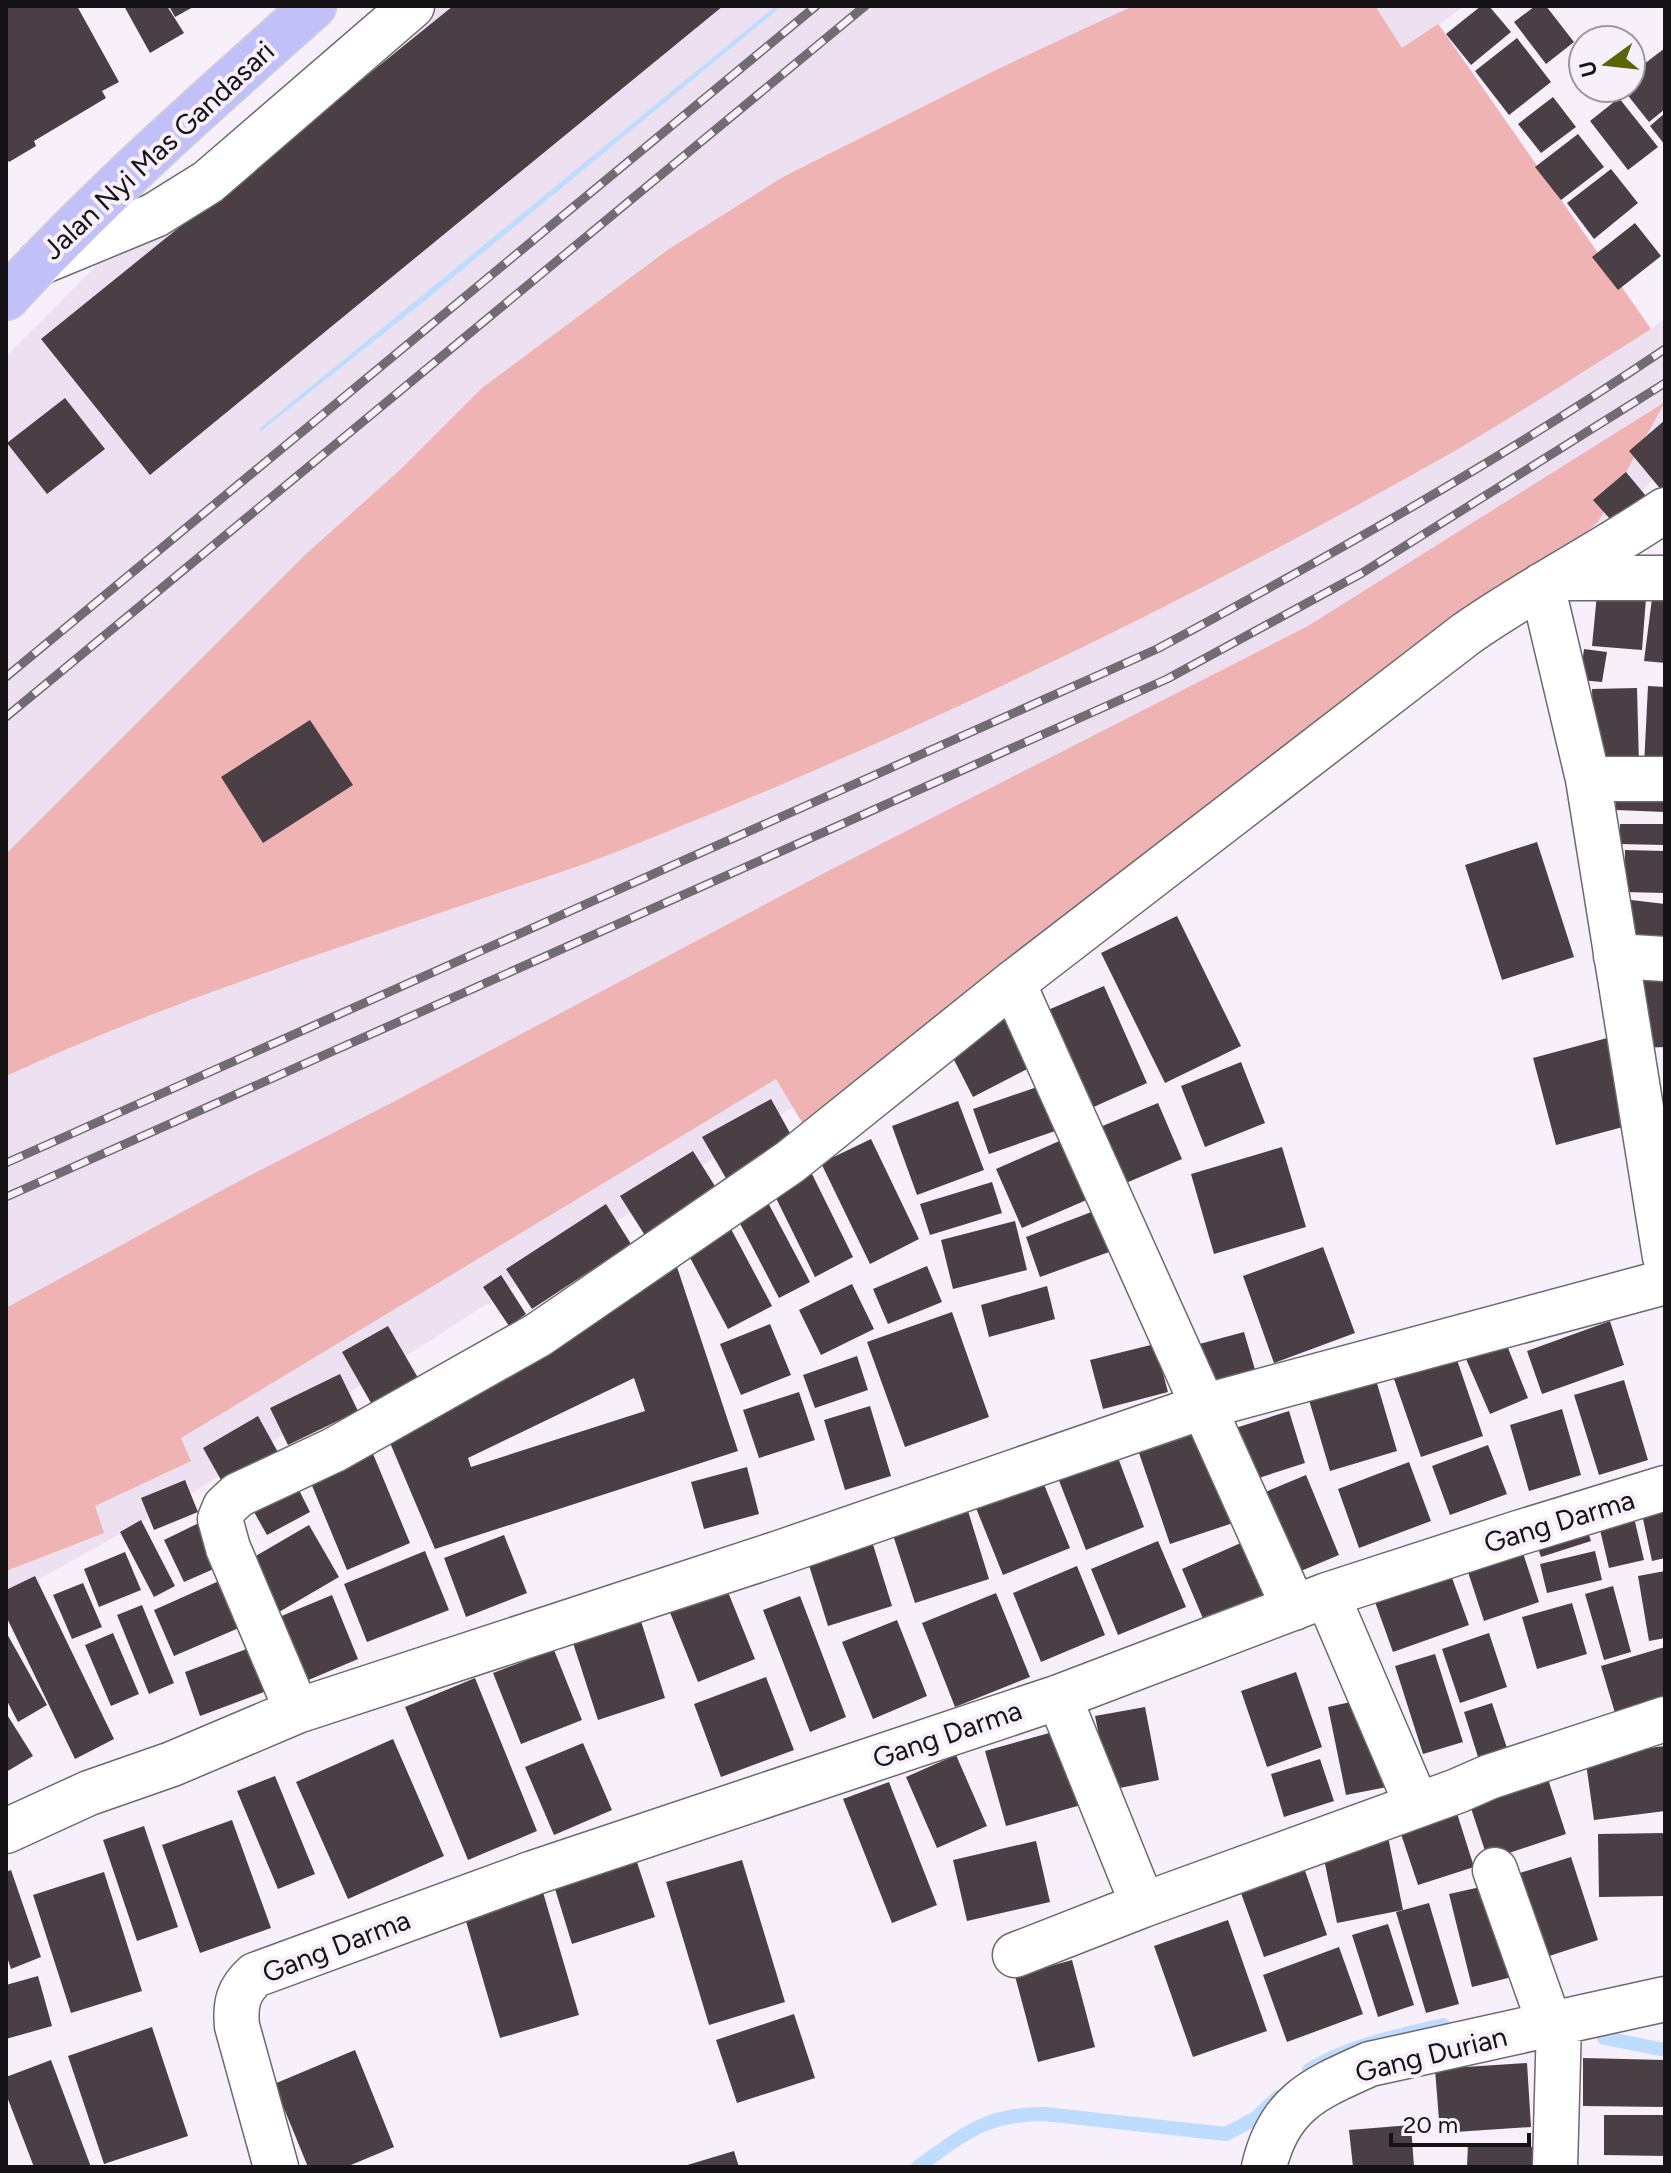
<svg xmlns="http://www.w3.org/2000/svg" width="1671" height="2173" font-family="Figtree,sans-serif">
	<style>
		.built { fill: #ece0f1 }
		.green { fill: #eeb3b2 }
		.water { fill: #bddcfe }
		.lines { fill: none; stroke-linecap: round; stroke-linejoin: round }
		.stream { stroke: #bddcfe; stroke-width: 14 }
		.building { fill: #493f44; fill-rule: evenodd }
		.minor-casing { stroke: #6e6871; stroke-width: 47 }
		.major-casing { stroke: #d0d0d1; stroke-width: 47 }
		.minor { stroke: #fff; stroke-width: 44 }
		.major { stroke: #c1c0f8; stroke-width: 44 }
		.rail-casing { stroke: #716c72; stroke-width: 9 }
		.rail { stroke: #f7effa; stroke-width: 6; stroke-dasharray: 18; stroke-linecap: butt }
		.labels { text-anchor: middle; stroke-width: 8; stroke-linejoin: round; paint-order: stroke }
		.street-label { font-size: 28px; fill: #161317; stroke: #f7effa }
	</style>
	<rect width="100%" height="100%" fill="#f7effa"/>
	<path class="built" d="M376,6h1088l-25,18 212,305 14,-10v151l-149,128 -417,313 -905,581 -188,106v-1242l191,-192z"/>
	<path class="green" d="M1133,6h242l27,42 36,-24 213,305c-64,40 -128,82 -193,120 -269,153 -549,288 -837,401 -48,19 -97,34 -146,51 -158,54 -318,105 -469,175v-222l300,-300 95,-85 81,-81 187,-139 114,-72 215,-108z
		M1665,402l-67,120 -82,70 -713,532 -27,-45 -595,359 10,23 -96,45 9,27 -98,38v-263l222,-121 169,-87 433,-230 478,-244z"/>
	<path class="water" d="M776,6h6l-354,292 -167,133 -2,-2z"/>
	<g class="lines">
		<path class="stream" d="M1604,2038l61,12
			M1309,2070c42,-25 87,-34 134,-45
			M918,2167c46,-33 67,-53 126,-53l182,20 30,-16 22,-21"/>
	</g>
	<path class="building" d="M6,6h71l42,76 -17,9 4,7 -72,43 2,5 -27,16 -3,-4z
		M124,6h43l17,27 -34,20z
		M169,6h26l-20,11z
		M453,6h270l-573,469 -109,-136z
		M1481,6h8l22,26 -40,33 -25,-31z
		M1535,6h11l28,36 -28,22 -32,-42z
		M1517,38l34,44 -42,33 -34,-44z
		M1665,48v61l-16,13 -27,-34h9v-14z
		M1553,97l23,30 -35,26 -23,-29z
		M1619,98l39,49 -30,23 -38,-49z
		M1665,113v32l-15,-19z
		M1578,134l26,33 -43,33 -26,-33z
		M1611,169l27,34 -44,36 -27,-36z
		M1635,223l26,33 -43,34 -26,-33z
		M65,398l40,51 -58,45 -40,-51z
		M1665,420v71l-2,1 -34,-41z
		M1626,472l25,30 -32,27 -26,-29z
		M1653,591l12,2v70l-21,-2z
		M1597,594l49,4 -4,52 -50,-4z
		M1584,649l23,3 -5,30 -22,-2z
		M1648,686l17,1v80l-21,-1z
		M1637,688l2,77 -45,1 -2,-77z
		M310,720l43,65 -90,58 -42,-66z
		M1616,786l49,2v24l-49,-2z
		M1620,824h45v21l-45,-1z
		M1537,842l37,115 -72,23 -37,-115z
		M1625,850l40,1v42l-41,-1z
		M1631,900l34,4v42l-40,-5z
		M1177,916l64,130 -76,37 -64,-130z
		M1665,962v85l-24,1 -4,-85z
		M1104,986l43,97 -69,31 -44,-98z
		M1009,1017l26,48 -62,32 -24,-47z
		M1611,1037l23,87 -78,21 -23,-87z
		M1241,1062l24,61 -60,24 -24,-61z
		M1043,1085l15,45 -69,24 -16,-45z
		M771,1099l24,43 -68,38 -25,-43z
		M958,1101l26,69 -67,25 -25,-69z
		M1158,1103l24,56 -70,30 -24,-57z
		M1066,1138l25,60 -69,30 -26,-59z
		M871,1139l48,100 -49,25 -49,-101z
		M1282,1147l24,80 -92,27 -23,-80z
		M693,1151l25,40 -72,46 -26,-41z
		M812,1174l41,83 -38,20 -41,-83z
		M992,1182l10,31 -72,22 -10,-31z
		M765,1197l45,85 -31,16 -44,-84z
		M606,1204l25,40 -99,65 -26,-40z
		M1094,1211l15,41 -69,25 -14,-40z
		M1015,1221l12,49 -74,19 -12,-49z
		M731,1229l41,77 -44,23 -41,-77z
		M1323,1247l32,86 -81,30 -31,-87z
		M927,1266l15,36 -54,22 -15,-35z
		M677,1267l61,184 -303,98 -50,-118 220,-140zM634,1378l11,33 -174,56 -3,-9z
		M501,1275l25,39 -17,12 -26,-39z
		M852,1284l22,45 -53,26 -22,-45z
		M1047,1286l8,33 -66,18 -8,-32z
		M952,1312l37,105 -84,30 -38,-105z
		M1610,1321l14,44 -82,29 -15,-43z
		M770,1324l21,51 -50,20 -21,-51z
		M388,1326l33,57 -46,27 -33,-58z
		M1244,1332l12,41 -52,14 -12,-41z
		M1506,1343l22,55 -38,16 -24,-55z
		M1155,1344l13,48 -65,17 -13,-49z
		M857,1356l11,34 -53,18 -12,-33z
		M1456,1357l27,79 -62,21 -27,-78z
		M340,1374l18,37 -70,34 -18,-37z
		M1376,1380l21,71 -67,20 -21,-71z
		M1624,1380l24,80 -49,15 -25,-80z
		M799,1392l16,48 -56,18 -16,-48z
		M870,1406l21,70 -46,14 -21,-70z
		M1562,1409l19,66 -52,16 -19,-66z
		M1289,1411l16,52 -59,19 -17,-52z
		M258,1416l22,40 -55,31 -22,-39z
		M1201,1432l32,91 -63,21 -31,-91z
		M1488,1445l19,49 -57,21 -18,-49z
		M371,1449l39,94 -63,27 -39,-94z
		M1117,1455l27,72 -58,23 -28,-72z
		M1409,1462l22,59 -72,27 -21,-59z
		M747,1467l12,47 -55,15 -13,-47z
		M1306,1475l33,80 -50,21 -33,-80z
		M185,1480l13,32 -44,18 -13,-32z
		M294,1480l16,32 -43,23 -17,-30z
		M1043,1482l27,66 -67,27 -27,-67z
		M1665,1495v63l-13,3 -13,-61z
		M1632,1509l12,51 -35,8 -12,-51z
		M968,1511l21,68 -74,24 -22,-68z
		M1582,1515l9,26 -50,16 -9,-26z
		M141,1520l34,66 -21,11 -34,-65z
		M205,1520l20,44 -41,18 -20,-42z
		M309,1525l30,52 -60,35 -30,-52z
		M504,1535l23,58 -61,24 -22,-59z
		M871,1538l21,68 -64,20 -21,-67z
		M1158,1541l28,66 -68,28 -27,-66z
		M1243,1542l22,53 -61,26 -22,-52z
		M425,1551l24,59 -82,32 -23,-58z
		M1595,1551l7,29 -55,13 -7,-29z
		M125,1552l16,38 -42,17 -15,-38z
		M1523,1553l16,49 -55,19 -16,-49z
		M1077,1566l28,69 -64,27 -28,-69z
		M1665,1571v67l-16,3 -11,-65z
		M1451,1575l18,50 -76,27 -18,-50z
		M35,1576l79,163 -39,20 -69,-143v-26z
		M228,1577l20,47 -74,32 -20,-46z
		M83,1583l19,44 -30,12 -19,-44z
		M1613,1586l18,66 -27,8 -19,-66z
		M726,1587l29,72 -57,23 -29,-72z
		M996,1593l34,84 -75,30 -33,-84z
		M332,1595l26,64 -59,25 -27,-64z
		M800,1596l46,121 -36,15 -47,-122z
		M1572,1603l15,51 -50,15 -15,-52z
		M142,1605l32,78 -25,11 -32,-79z
		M897,1620l30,76 -54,23 -31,-77z
		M641,1621l24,77 -67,22 -25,-77z
		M6,1632l41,73 -29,17 -12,-23z
		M113,1633l26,61 -28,12 -26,-61z
		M1489,1633l18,54 -47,16 -18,-54z
		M257,1645l15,44 -72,27 -15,-44z
		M1665,1647v51l-50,15 -14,-47z
		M554,1650l28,70 -61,24 -28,-71z
		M1435,1654l28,88 -40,12 -28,-88z
		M1296,1672l26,75 -55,20 -26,-76z
		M766,1677l28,73 -73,27 -27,-73z
		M475,1678l62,153 -69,29 -63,-153z
		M1369,1698l18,89 -41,8 -18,-88z
		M1492,1703l15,45 -29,9 -14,-45z
		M1145,1707l14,73 -49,10 -15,-74z
		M6,1713l27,43 -27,16z
		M1060,1730l21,75 -75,21 -21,-75z
		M393,1739l51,117 -96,43 -52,-117z
		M583,1743l29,67 -58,25 -29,-68z
		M1665,1746v65l-71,9 -9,-64z
		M956,1755l31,71 -50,22 -31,-71z
		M1320,1759l14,42 -50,16 -13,-43z
		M275,1776l40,98 -37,15 -41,-98z
		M1547,1776l19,58 -78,26 -19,-58z
		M889,1782l48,123 -45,18 -49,-124z
		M1455,1807l19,60 -56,18 -20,-60z
		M232,1820l39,108 -71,25 -38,-108z
		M144,1826l34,101 -41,14 -34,-101z
		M1387,1832l16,78 -66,13 -16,-79z
		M1665,1833v63l-66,1 -1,-63z
		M1036,1841l14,61 -83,19 -14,-61z
		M634,1853l21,64 -83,27 -20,-65z
		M1571,1857l27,83 -67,22 -27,-84z
		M1301,1859l26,76 -63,22 -27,-75z
		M742,1860l43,142 -76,23 -43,-143z
		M11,1870l30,87 -30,12 -5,-15v-82z
		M104,1872l38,119 -71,22 -38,-118z
		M540,1882l39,133 -79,23 -39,-134z
		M1494,1884l22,92 -44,11 -23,-93z
		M1429,1903l30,101 -33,9 -30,-101z
		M1228,1920l39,111 -74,26 -39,-111z
		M1388,1924l26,81 -36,12 -26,-82z
		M1339,1947l24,67 -76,28 -24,-67z
		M1072,1960l23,87 -57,15 -23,-86z
		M38,1976l14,50 -46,13v-54z
		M794,2014l21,64 -78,25 -21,-63z
		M152,2027l36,109 -84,28 -36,-108z
		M355,2050l39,97 -48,20h-38l-34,-83z
		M1583,2058l82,2v47l-82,-1z
		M51,2060l40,107h-57l-28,-73v-17z
		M1527,2063l4,64 -91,6 -5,-64z
		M1604,2115h61v41l-61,-1z
		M1411,2125l3,42h-61l-4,-37z
		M1468,2143l65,4v20h-66z
		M734,2151l5,16h-55v-1z"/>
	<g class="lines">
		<g class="minor-casing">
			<path id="minor" d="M39,263l116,-48 53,-33 204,-176
				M1559,578h106
				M1542,585l46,194 77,478
				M1588,779h77
				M1616,956l49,3
				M1013,983l281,625
				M1327,1595l90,210
				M1059,1697l84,208
				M297,1711l-69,-163 -8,-29 5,-12 13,-12 96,-45 204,-115 252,-173 223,-179 453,-349c64,-45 134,-80 199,-124
				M6,1831l83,-38 83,-29 125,-53 485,-159 420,-145 463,-125
				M1495,1870l55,155
				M1015,1955l128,-50 314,-114 32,-14 176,-58
				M276,2167l-39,-141c-2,-22 1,-36 18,-51l278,-102 526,-176 268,-102 191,-62 147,-45
				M1264,2167c15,-64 50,-78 106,-103l295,-65
				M1555,2167l4,-144"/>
		</g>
		<g class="major-casing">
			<path id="major" d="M6,298c96,-104 202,-198 308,-292"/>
		</g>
		<use href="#minor" class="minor"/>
		<use href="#major" class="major"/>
		<g class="rail-casing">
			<path id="rail" d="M6,677l810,-671
				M6,717l859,-711
				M6,1163l1151,-514c173,-93 345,-190 508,-300
				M6,1197l1161,-518 195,-106 303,-190"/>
		</g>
		<use href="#rail" class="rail"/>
	</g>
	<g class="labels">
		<g class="street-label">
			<text transform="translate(158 150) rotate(-43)" y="10">Jalan Nyi Mas Gandasari</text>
			<text transform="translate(1559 1521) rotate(-17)" y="10">Gang Darma</text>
			<text transform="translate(947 1734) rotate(-19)" y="10">Gang Darma</text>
			<text transform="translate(336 1946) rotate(-21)" y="10">Gang Darma</text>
			<text transform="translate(1431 2054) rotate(-14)" y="10">Gang Durian</text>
		</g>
	</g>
	<rect width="1671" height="2173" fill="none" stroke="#161317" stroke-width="16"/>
	<g transform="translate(1607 64) rotate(255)"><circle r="38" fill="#f7effa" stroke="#9d979f" stroke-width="2"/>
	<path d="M0-6L14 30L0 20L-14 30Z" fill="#5a6507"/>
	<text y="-12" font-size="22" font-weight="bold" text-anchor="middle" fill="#161317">U</text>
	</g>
	<path d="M1391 2133v12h138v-12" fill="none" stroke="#161317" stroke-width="4"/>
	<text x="1403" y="2133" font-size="24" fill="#161317" stroke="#f7effa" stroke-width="6" paint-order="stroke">20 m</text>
</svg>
